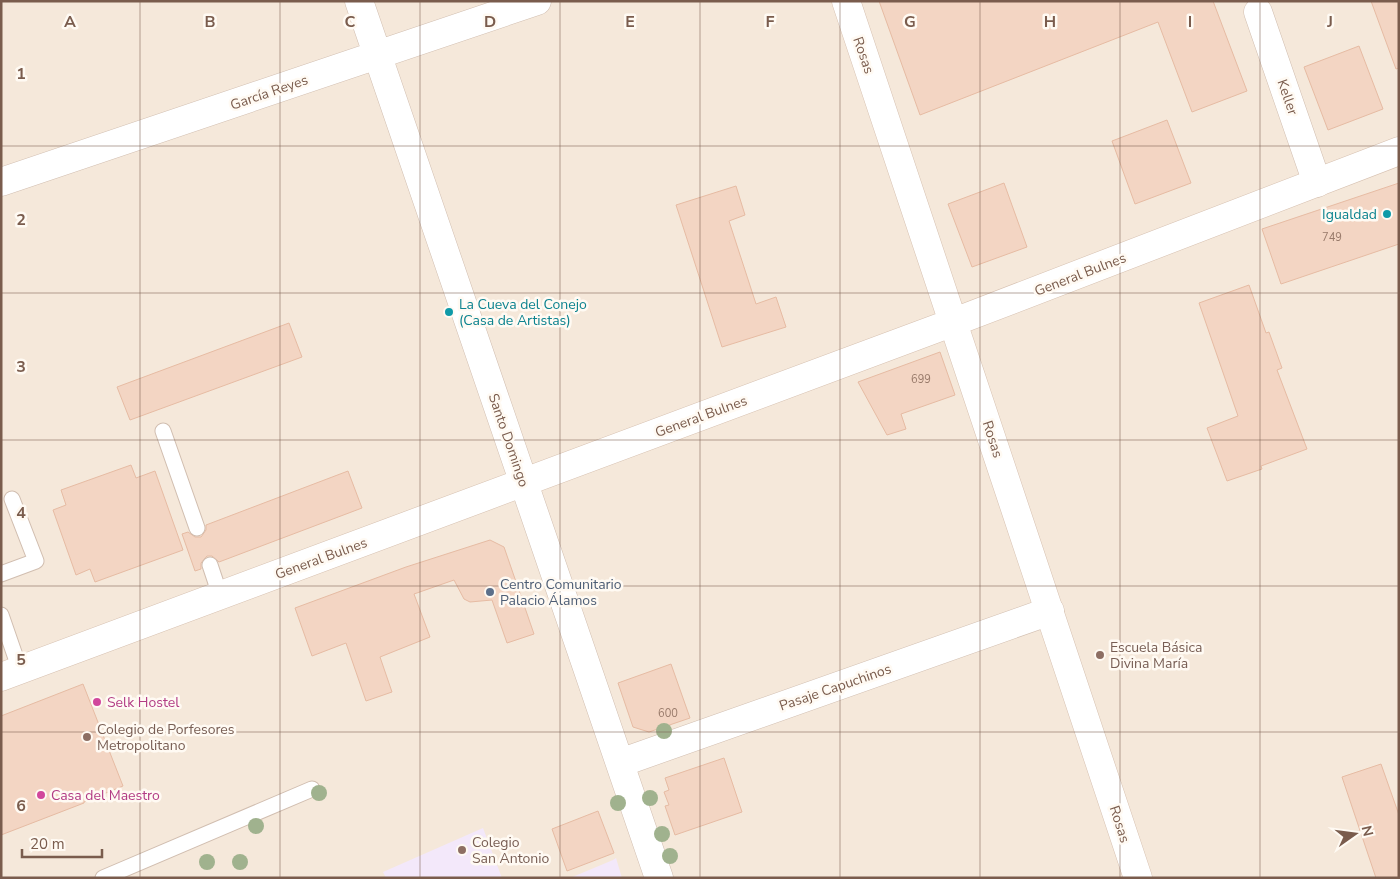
<svg xmlns="http://www.w3.org/2000/svg" width="1400" height="879" font-family="'Nunito Sans',sans-serif">
	<style>
		.residential { fill: #f5e8da }
		.education { fill: #f3e8fa }
		.building { fill: #f3d5c3; stroke: #e6bba3 }
		.lines { fill: none; stroke-linecap: round; stroke-linejoin: round }
		.lane-casing { stroke: #d1beb0; stroke-width: 17 }
		.street-casing { stroke: #d1beb0; stroke-width: 29 }
		.secondary-casing { stroke: #d6c0b0; stroke-width: 29 }
		.lane { stroke: #fff; stroke-width: 15 }
		.street { stroke: #fff; stroke-width: 28 }
		.secondary { stroke: #fff; stroke-width: 28 }
		.tree { fill: #a0b28e }
		.grid { fill: none; stroke: #7a5c4d; stroke-width: 1; stroke-opacity: 0.55 }
		.culture-dot { fill: #0f9aa8; stroke: #fffaf3; stroke-width: 2 }
		.service-dot { fill: #5c6f8a; stroke: #fffaf3; stroke-width: 2 }
		.education-dot { fill: #8d6e63; stroke: #fffaf3; stroke-width: 2 }
		.hotel-dot { fill: #d1479c; stroke: #fffaf3; stroke-width: 2 }
		.labels { text-anchor: middle; stroke-width: 5; stroke-linejoin: round; paint-order: stroke }
		.number-label { font-size: 11px; fill: #987a6a }
		.street-label { font-size: 14px; fill: #7a5c4d; stroke: #fffaf3 }
		.culture-label { font-size: 14px; fill: #0d838f; stroke: #fffaf3; text-anchor: end }
		.service-label { font-size: 14px; fill: #4e5e75; stroke: #fffaf3; text-anchor: start }
		.education-label { font-size: 14px; fill: #785e54; stroke: #fffaf3; text-anchor: start }
		.hotel-label { font-size: 14px; fill: #b23c85; stroke: #fffaf3; text-anchor: start }
		.grid-label { font-size: 16px; text-anchor: middle; font-weight: bold; fill: #7a5c4d; stroke: #fffaf3; stroke-width: 5; stroke-linejoin: round; paint-order: stroke }
	</style>
	<rect width="100%" height="100%" fill="#fdf6ec"/>
	<path class="residential" d="M1,1h1398v877h-1398z"/>
	<path class="education" d="M483,828l19,50h-116l-3,-6z
		M616,858l6,20h-52l43,-18z"/>
	<path class="building" d="M879,1h334l34,90 -55,21 -34,-90 -238,93z
		M1371,1h28v67l-3,1z
		M1359,46l24,63 -55,21 -24,-63z
		M1167,120l24,63 -56,21 -23,-63z
		M1004,183l23,64 -55,20 -24,-63z
		M1399,183v61l-118,40 -19,-55z
		M736,186l9,29 -16,6 27,83 20,-7 10,30 -64,20 -46,-142z
		M1249,285l17,48 3,-1 13,36 -5,2 30,79 -46,17 1,3 -35,12 -20,-53 31,-12 -39,-113z
		M289,323l13,34 -172,63 -13,-33z
		M940,352l15,43 -54,19 5,15 -19,6 -29,-53z
		M131,465l5,13 19,-7 28,79 -88,32 -5,-13 -14,6 -23,-65 13,-5 -5,-15z
		M348,471l14,37 -143,54 -7,-6h-5l-6,7v6l-6,2 -13,-37 6,-2 7,5h6l5,-7v-5z
		M490,540l14,7 30,87 -27,9 -15,-43 -22,2 -6,-3 -10,-19 -40,14 16,43 -50,20 12,35 -26,9 -20,-58 -34,13 -17,-48 111,-41z
		M671,664l19,54 -41,14 -16,-5 -15,-44z
		M83,684l40,102 -39,16v1l-83,32v-119z
		M724,758l18,54 -67,23 -10,-29 4,-1 -5,-13 5,-2 -4,-12z
		M1381,764l18,51v63h-23l-34,-101z
		M598,811l16,42 -47,18 -15,-42z"/>
	<g class="lines">
		<g class="lane-casing">
			<path id="lane" d="M163,431l34,97
				M210,565l10,30
				M1,574l35,-13 -24,-62
				M1,615l19,55
				M103,878l209,-89"/>
		</g>
		<g class="street-casing">
			<path id="street" d="M359,1l300,877
				M1258,12l59,171
				M1,182l536,-181
				M620,763l430,-152"/>
		</g>
		<g class="secondary-casing">
			<path id="secondary" d="M846,1l292,877
				M1,677l953,-355 445,-171"/>
		</g>
		<use href="#lane" class="lane"/>
		<use href="#street" class="street"/>
		<use href="#secondary" class="secondary"/>
	</g>
	<g class="tree">
		<circle cx="664" cy="731" r="8"/>
		<circle cx="319" cy="793" r="8"/>
		<circle cx="650" cy="798" r="8"/>
		<circle cx="618" cy="803" r="8"/>
		<circle cx="256" cy="826" r="8"/>
		<circle cx="662" cy="834" r="8"/>
		<circle cx="670" cy="856" r="8"/>
		<circle cx="207" cy="862" r="8"/>
		<circle cx="240" cy="862" r="8"/>
	</g>
	<path class="grid" d="M140,1v877M280,1v877M420,1v877M560,1v877M700,1v877M840,1v877M980,1v877M1120,1v877M1260,1v877M1,146h1398M1,293h1398M1,440h1398M1,586h1398M1,732h1398"/>
	<g class="culture-dot">
		<circle cx="1387" cy="214" r="5"/>
		<circle cx="449" cy="312" r="5"/>
	</g>
	<circle class="service-dot" cx="490" cy="592" r="5"/>
	<g class="education-dot">
		<circle cx="1100" cy="655" r="5"/>
		<circle cx="87" cy="737" r="5"/>
		<circle cx="462" cy="850" r="5"/>
	</g>
	<g class="hotel-dot">
		<circle cx="97" cy="702" r="5"/>
		<circle cx="41" cy="795" r="5"/>
	</g>
	<g class="labels">
		<g class="number-label">
			<text x="1332" y="241">749</text>
			<text x="921" y="383">699</text>
			<text x="668" y="717">600</text>
		</g>
		<g class="street-label">
			<text transform="translate(864 55) rotate(71)" y="5">Rosas</text>
			<text transform="translate(269 92) rotate(-19)" y="5">García Reyes</text>
			<text transform="translate(1288 97) rotate(71)" y="5">Keller</text>
			<text transform="translate(1080 274) rotate(-21)" y="5">General Bulnes</text>
			<text transform="translate(701 416) rotate(-20)" y="5">General Bulnes</text>
			<text transform="translate(993 439) rotate(72)" y="5">Rosas</text>
			<text transform="translate(509 440) rotate(71)" y="5">Santo Domingo</text>
			<text transform="translate(321 558) rotate(-20)" y="5">General Bulnes</text>
			<text transform="translate(835 687) rotate(-19)" y="5">Pasaje Capuchinos</text>
			<text transform="translate(1120 824) rotate(72)" y="5">Rosas</text>
		</g>
		<g class="culture-label">
			<text x="1377" y="219">Igualdad</text>
			<text x="459" y="309" text-anchor="start">La Cueva del Conejo<tspan x="459" dy="16">(Casa de Artistas)</tspan></text>
		</g>
		<g class="service-label">
			<text x="500" y="589">Centro Comunitario<tspan x="500" dy="16">Palacio Álamos</tspan></text>
		</g>
		<g class="education-label">
			<text x="1110" y="652">Escuela Básica<tspan x="1110" dy="16">Divina María</tspan></text>
			<text x="97" y="734">Colegio de Porfesores<tspan x="97" dy="16">Metropolitano</tspan></text>
			<text x="472" y="847">Colegio<tspan x="472" dy="16">San Antonio</tspan></text>
		</g>
		<g class="hotel-label">
			<text x="107" y="707">Selk Hostel</text>
			<text x="51" y="800">Casa del Maestro</text>
		</g>
	</g>
	<g class="grid-label">
		<text x="70" y="27">A</text>
		<text x="210" y="27">B</text>
		<text x="350" y="27">C</text>
		<text x="490" y="27">D</text>
		<text x="630" y="27">E</text>
		<text x="770" y="27">F</text>
		<text x="910" y="27">G</text>
		<text x="1050" y="27">H</text>
		<text x="1190" y="27">I</text>
		<text x="1330" y="27">J</text>
		<text x="21" y="79">1</text>
		<text x="21" y="225">2</text>
		<text x="21" y="372">3</text>
		<text x="21" y="518">4</text>
		<text x="21" y="665">5</text>
		<text x="21" y="811">6</text>
	</g>
	<rect width="1400" height="879" fill="none" stroke="#7a5c4d" stroke-width="5"/>
	<g transform="translate(1355 834) rotate(76)" stroke="#fffaf3" stroke-width="4" paint-order="stroke">
	<path d="M0-4L9 19L0 12L-9 19Z" fill="#7a5c4d"/>
	<text y="-8" font-size="14" font-weight="bold" text-anchor="middle" fill="#7a5c4d">N</text>
	</g>
	<path d="M22 849v8h80v-8" fill="none" stroke="#7a5c4d" stroke-width="2.5"/>
	<text x="30" y="849" font-size="15" fill="#7a5c4d" stroke="#fffaf3" stroke-width="4" paint-order="stroke">20 m</text>
</svg>
